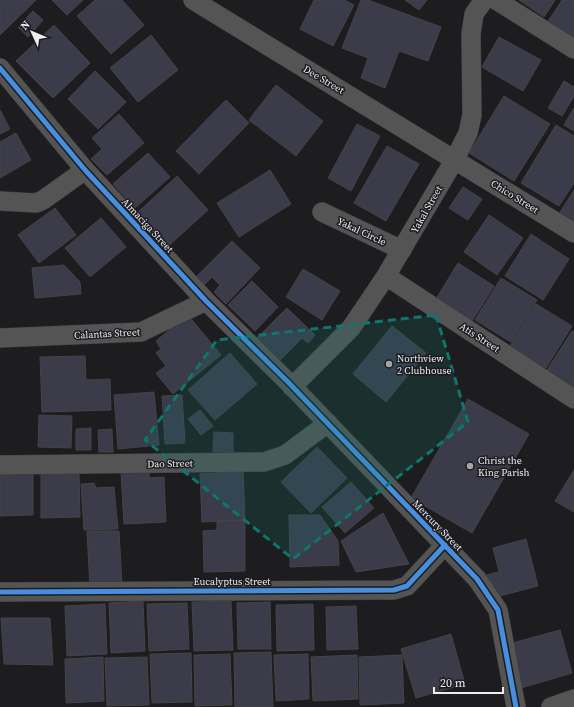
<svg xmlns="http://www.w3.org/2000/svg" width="574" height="707" font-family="'Source Serif 4',serif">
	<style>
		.building { fill: #3b3b4a; stroke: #444446 }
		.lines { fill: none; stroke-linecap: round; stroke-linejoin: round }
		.minor-casing { stroke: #39393b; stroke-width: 20 }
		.minor { stroke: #545455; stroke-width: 19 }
		.cycleway-casing { stroke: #1c1c20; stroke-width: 8 }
		.cycleway { stroke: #468fdf; stroke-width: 5 }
		.marked { fill: #0f766e; fill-opacity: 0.2; stroke: #0f766e; stroke-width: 3; stroke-dasharray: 8 5; stroke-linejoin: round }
		.poi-dot { fill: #a4a4a7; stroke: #1c1c20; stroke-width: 1.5 }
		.labels { text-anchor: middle; stroke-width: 3; stroke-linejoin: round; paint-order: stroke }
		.street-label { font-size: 10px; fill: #ededf0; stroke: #1c1c20 }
		.poi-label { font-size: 10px; fill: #ededf0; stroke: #1c1c20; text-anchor: start }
	</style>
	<rect width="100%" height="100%" fill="#1d1d1f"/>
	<path class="building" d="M0,0h36l-36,35z
		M52,0h31l-16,15z
		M95,0h27l22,25 -33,29 -34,-38z
		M314,0h30l10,5 -21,41 -33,-17z
		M361,0h7l73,27 -13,34 -29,-10 -14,37 -24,-10 7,-20 -26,-10z
		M405,0h22l-8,10z
		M519,0h36l-11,17z
		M562,0h12v41l-27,-18z
		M33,11l10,9 -15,17 -10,-10z
		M54,25l36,38 -37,35 -37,-37z
		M151,35l27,35 -40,32 -28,-34z
		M499,37l42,23 -18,31 -41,-24z
		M95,71l31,31 -28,27 -30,-30z
		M564,81l10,6v9l-12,20 -14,-8z
		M276,85l47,36 -27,35 -47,-36z
		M504,96l46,28 -36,57 -45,-28z
		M226,100l23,23 -50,51 -23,-23z
		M574,108v23l-10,-6z
		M0,110l10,19 -10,5z
		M119,114l25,29 -37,32 -16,-16 11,-10 -10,-11z
		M357,124l23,12 -29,55 -23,-13z
		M556,125l18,11v47l-15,23 -38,-23z
		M16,133l15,27 -31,18v-36z
		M387,146l32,18 -33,57 -32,-18z
		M148,153l22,24 -35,31 -22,-24z
		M270,170l21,34 -52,33 -22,-34z
		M177,176l31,34 -43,39 -30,-34z
		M463,187l19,12 -14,21 -19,-12z
		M574,190v33l-15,-9z
		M55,208l21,27 -37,28 -21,-28z
		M489,215l34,23 -26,37 -33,-23z
		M101,218l25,29 -36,30 -25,-29z
		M531,234l38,25 -26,41 -38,-24z
		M232,241l28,27 -34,36 -12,-12 6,-7 -8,-8 -12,12 -8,-8z
		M458,263l36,23 -22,35 -36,-22z
		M64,265l16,17 1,12 -46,4 -3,-30z
		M303,269l37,22 -18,29 -36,-23z
		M501,278l36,22 -26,42 -36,-22z
		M252,281l26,26 -23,24 -27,-26z
		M536,304l36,22 -26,42 -36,-22z
		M287,308l28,27 -7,8 -6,-5 -24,24 -23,-22z
		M188,315l33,40 -48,39 -17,-21 10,-7 -10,-13 5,-4 -5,-8z
		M392,326l34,27 -40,49 -33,-28z
		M572,331l2,1v55l-27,-17z
		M230,353l27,31 -42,36 -27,-30z
		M85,356l1,24 24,-1 1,31 -69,2 -2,-55z
		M154,392l5,53 -41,4 -4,-54z
		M182,395l3,48 -20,1 -3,-48z
		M468,399l61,35 -57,99 -61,-35z
		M200,410l13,16 -12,9 -13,-16z
		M39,415l33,1 -1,32 -33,-1z
		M91,428v22h-15v-21z
		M112,429l1,23h-14l-1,-22z
		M214,432l19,1v19h-20z
		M317,447l30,31 -36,35 -30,-31z
		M33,469v46l-33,1v-46z
		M149,470v8l15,-1 2,45 -42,2 -3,-53z
		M574,470v42l-19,-11z
		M243,471l2,49 -43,2 -2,-48z
		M41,474h38l1,43 -39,1z
		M351,482l23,26 -29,25 -23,-26z
		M94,483l2,5 18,-1 4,42 -34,1 -3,-46z
		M383,513l26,51 -53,8 -15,-31z
		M289,515h31l18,26 1,24 -49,2z
		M245,520v51l-41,1 -1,-41 14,-1v-9z
		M87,531h32l3,55 -32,2z
		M526,539l12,47 -46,12 -6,-23 13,-3 -6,-24z
		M143,601l2,50 -34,2 -2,-50z
		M231,601l2,49 -39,1 -2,-49z
		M270,602l1,47h-33l-1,-46z
		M187,603l2,46 -40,2 -2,-47z
		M105,604l2,50 -40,2 -2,-50z
		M313,604l1,46 -37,1 -1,-46z
		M356,606l2,43 -31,1 -1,-43z
		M1,618h49l3,47 -49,-1z
		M560,630l12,43 -51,15 -12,-44z
		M451,634l14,50 -49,14 -15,-49z
		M271,652l2,55h-38l-1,-54z
		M191,653l1,49 -40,1 -2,-49z
		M230,654l2,51 -37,1 -1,-51z
		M308,654l1,45 -33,2 -2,-46z
		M357,655l1,44 -45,2 -2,-44z
		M402,655l2,48 -44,2 -1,-48z
		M103,657l1,44 -38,2 -1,-44z
		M147,657l2,48 -42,1 -2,-48z"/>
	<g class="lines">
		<g class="minor-casing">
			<path id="minor" d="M193,0l381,233
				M496,0l78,49
				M0,68l85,102 121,131 82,81 189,197 21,31 18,97
				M0,201l36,2 7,-3 42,-30
				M322,212l80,38
				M386,276l188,123
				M0,338l141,-6 65,-31
				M292,387l59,-59 35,-52 69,-117 13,-26 4,-18 -1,-81 3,-20 10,-14
				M0,465l264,-3 21,-7 43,-32
				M0,592l394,-2 13,-4 38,-41
				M551,707l23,-8"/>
		</g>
		<use href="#minor" class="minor"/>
		<g class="cycleway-casing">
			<path id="cycleway" d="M0,68l85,102 121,131 82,81 189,197 21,31 18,97
				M0,592l394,-2 13,-4 38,-41"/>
		</g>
		<use href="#cycleway" class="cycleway"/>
	</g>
	<path class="marked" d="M436,315l32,107 -175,137 -148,-119 72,-100z"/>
	<g class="poi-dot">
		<circle cx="389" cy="364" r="4"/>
		<circle cx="470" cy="466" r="4"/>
	</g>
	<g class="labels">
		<g class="street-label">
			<text transform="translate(324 79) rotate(31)" y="4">Dee Street</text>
			<text transform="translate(515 196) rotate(32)" y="4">Chico Street</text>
			<text transform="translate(426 209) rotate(-60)" y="4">Yakal Street</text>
			<text transform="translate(148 225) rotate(47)" y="4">Almaciga Street</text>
			<text transform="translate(362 231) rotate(25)" y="4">Yakal Circle</text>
			<text transform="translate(107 333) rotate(-3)" y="4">Calantas Street</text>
			<text transform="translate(480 337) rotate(33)" y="4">Atis Street</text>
			<text transform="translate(170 463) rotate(-1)" y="4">Dao Street</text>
			<text transform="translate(438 525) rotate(46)" y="4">Mercury Street</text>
			<text x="232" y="585">Eucalyptus Street</text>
		</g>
		<g class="poi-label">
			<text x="397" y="362">Northview<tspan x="397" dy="12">2 Clubhouse</tspan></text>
			<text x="478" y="464">Christ the<tspan x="478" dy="12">King Parish</tspan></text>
		</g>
	</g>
	<g transform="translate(32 32) rotate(314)" stroke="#1c1c20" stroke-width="3" paint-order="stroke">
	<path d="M0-3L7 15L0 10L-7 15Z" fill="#ededf0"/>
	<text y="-6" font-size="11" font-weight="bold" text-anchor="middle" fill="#ededf0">N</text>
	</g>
	<path d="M434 687v6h69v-6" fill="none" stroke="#ededf0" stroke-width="2"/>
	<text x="440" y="687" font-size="12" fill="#ededf0" stroke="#1c1c20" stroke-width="3" paint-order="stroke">20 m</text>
</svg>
